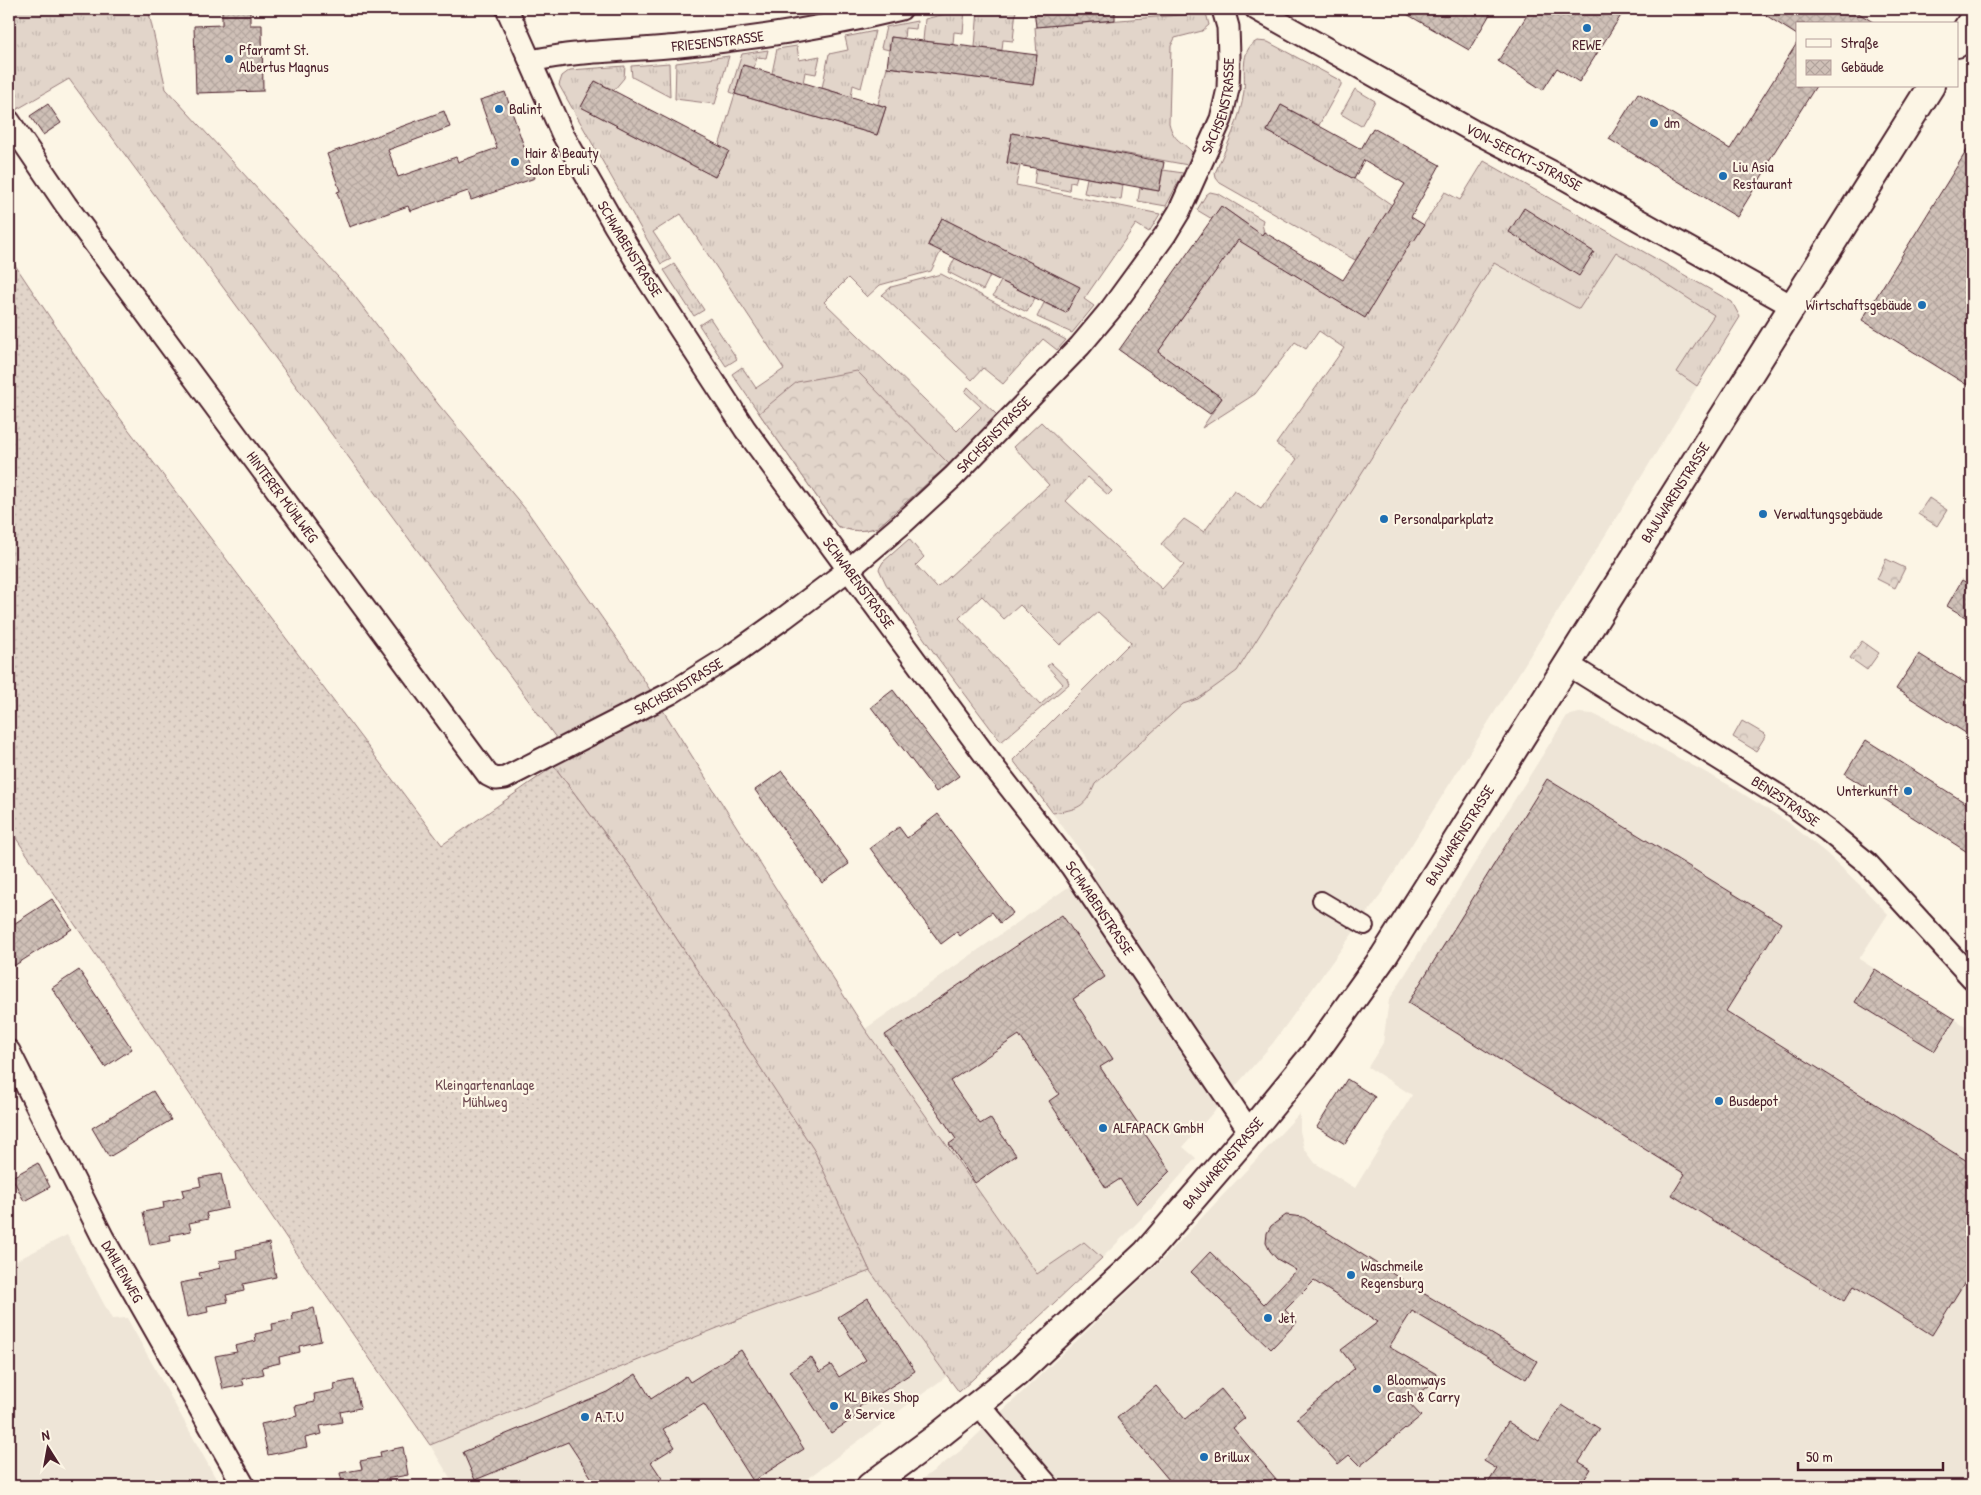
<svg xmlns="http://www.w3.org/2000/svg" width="1981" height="1495" font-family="'Patrick Hand',sans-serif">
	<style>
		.built { fill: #eee5d7 }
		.grass { fill: url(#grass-tufts); stroke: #967a7a }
		.forest { fill: url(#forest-crowns); stroke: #967a7a }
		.garden { fill: url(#garden-dots); stroke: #967a7a }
		.building { fill: url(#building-cross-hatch); stroke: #4a1f2b }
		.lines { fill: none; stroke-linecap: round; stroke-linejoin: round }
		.pedestrian-casing { stroke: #4a1f2b; stroke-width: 20 }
		.minor-casing { stroke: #4a1f2b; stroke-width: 25 }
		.tertiary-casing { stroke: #4a1f2b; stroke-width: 30 }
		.pedestrian { stroke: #fcf5e5; stroke-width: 16 }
		.minor { stroke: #fcf5e5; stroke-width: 21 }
		.tertiary { stroke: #fcf5e5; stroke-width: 26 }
		.poi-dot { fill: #1f6fb2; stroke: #fcf5e5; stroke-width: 2 }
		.labels { text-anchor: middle; stroke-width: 4.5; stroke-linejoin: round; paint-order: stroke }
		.street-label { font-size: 15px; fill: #4a1f2b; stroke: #fcf5e5 }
		.poi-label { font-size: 15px; fill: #4a1f2b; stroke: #fcf5e5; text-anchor: start }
		.park-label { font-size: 15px; fill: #704c53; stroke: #fcf5e5 }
	</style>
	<defs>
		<pattern id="grass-tufts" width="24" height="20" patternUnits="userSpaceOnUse" patternTransform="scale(1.25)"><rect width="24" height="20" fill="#e2d5ca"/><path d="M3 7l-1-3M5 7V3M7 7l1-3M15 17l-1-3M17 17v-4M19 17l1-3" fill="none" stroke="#c3b6ae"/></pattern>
		<pattern id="forest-crowns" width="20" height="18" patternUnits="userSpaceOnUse" patternTransform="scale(1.25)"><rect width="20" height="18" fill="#e2d5ca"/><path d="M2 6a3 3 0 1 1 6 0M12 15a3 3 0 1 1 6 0" fill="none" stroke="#c3b6ae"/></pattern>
		<pattern id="garden-dots" width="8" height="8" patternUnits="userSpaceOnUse" patternTransform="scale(1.25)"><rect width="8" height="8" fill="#e2d5ca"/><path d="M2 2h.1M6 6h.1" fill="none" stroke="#c3b6ae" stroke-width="1.8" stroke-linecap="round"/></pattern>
		<pattern id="building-cross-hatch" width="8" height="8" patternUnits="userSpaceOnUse" patternTransform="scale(1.25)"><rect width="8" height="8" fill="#cfc0b7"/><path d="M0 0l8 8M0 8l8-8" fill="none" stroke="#b3a59e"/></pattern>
	</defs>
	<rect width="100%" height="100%" fill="#fcf5e5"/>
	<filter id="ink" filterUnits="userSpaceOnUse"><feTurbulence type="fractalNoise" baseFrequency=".02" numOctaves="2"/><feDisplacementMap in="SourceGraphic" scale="10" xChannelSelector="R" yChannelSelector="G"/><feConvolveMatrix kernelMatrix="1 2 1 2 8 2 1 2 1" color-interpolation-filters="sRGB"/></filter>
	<g filter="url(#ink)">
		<path class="built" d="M1484,161l248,141 8,15 -142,230 -221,353 -104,143 -90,104 13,11 -43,49 -51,51 -18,-16 -47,33 -172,-246 229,-160 -81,-109 275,-270z
			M1579,713l14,1 43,21 93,50 59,37 38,31 37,35 25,26 -29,45 113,71v134l-246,-153 55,-88 -233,-144 -140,224 277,171 -12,21 171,106 10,-15 78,49 40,-65v216h-1059l46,-34 203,-192 138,-147v18l4,17 11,15 40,25 57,-93 -44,-28 15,-24 6,-43 178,-284z
			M67,1235l45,84 15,-1 93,168h-211v-222z
			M870,1271l77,105 -150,110h-342l-25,-41 317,-129z"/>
		<path class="grass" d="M9,9h139l18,80 183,200 89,115 89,107 99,141 239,377 172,245 47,-32 18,16 -143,134 -89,-121 -57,-121 -181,-280 -78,-104 14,-12 -499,-675 -60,35z
			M965,9l-2,24 -9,-1 -1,12 -30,-3 2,-22z
			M978,9h38l-3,32 -10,-1 -1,10 -27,-3z
			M1192,9h13l4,16 -7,6 -27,7 -4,8 -2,77c5,19 12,17 23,29l-4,13 -176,-32 -5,30 13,3 -4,19 144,29 -11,18 -13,-8 -52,75 10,7 -22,27 -35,-16 7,-14 22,10 13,-26 -137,-69 -14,26 13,7 -10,20 -51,14 -13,12 -19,-19 -24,24 133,129 24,-24 -16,-15 3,-5 29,28 -48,49 -71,63c-16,5 -25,5 -41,-1l-105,-152 10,-7 14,21 28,-19 -103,-155 -28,18 18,27 -10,5 -102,-179 3,-9 8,-6 55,-4 -1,12 -10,12 -19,-9 -14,26 134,70 13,-26 -9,-5 16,-52 -5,-2 12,-38 26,-4 -2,8 -9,-1 -3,11 -11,-3 -8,29 142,41 9,-28 -8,-3 9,-37 146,18 4,-30 -2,-28 157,-13z
			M917,21l-1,8 -11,-1 -1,11 -13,-2 -2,13 -8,-2 5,-21z
			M875,31l-14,57 -8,-3 -2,12 -29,-9 7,-34 19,-4 -3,-13z
			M1257,41l11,1 73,39v4l-22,40 -38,-20 -14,26 87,48 38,26 -11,17 32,19 32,-49 15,8 24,-39 248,141 8,15 -43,69 -20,-14 37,-57 -98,-63 -37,57 -85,-46 -257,408 -39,28 -15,5 -88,80c-10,24 -17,25 -42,29l-40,-53 118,-118 -33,-30 -38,33 -40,-40 -16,14 -22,-23 -23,22 81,87 23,-21 -16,-18 4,-3 16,15 2,6 -68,58 -64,-85 -51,-73 -7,-15 4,-7 26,-23 15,18 -8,8 21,23 112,-103 -35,-38 27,-25 71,69 -4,4 -20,-18 -22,24 96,88 22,-24 -23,-21 23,-25 20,13 30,-42 27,19 36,-50 -21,-15 68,-96 -25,-17 -13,18 -11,-7 -40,52 -53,34 20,-30 -46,-33 -30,4 102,-144 -27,-19 -9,13 -15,-9 9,-15 4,-3 9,2 44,26 -1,4 2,8 -11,17 111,68 33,-54 -31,-19 -11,16 -135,-77 -4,-5 -1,-5c11,-26 26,-54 29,-82 2,-17 -5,-41 13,-50z
			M797,46l2,14 21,-4 -4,18 -11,-2 -2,11 -31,-10 5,-24z
			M729,56l-14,48 -40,-5 1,-36z
			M669,63l1,34 -38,-20 -1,-11z
			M1355,89l20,12 -14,25 -20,-12z
			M1036,169l41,7 -2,7 -5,-1 -1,9 -35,-7z
			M1163,170l20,3 -17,33 -28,-5 2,-13 19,3z
			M1087,178l36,7 -2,15 -37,-7z
			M955,258l35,18 -7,14 -35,-18z
			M674,264l30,46 -10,6 -30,-46z
			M941,274l125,66 -9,10 -14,-11 -40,45 -20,-16 -11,12 -90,-85 9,-8z
			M1001,281l34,17 -8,14 -34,-16z
			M710,318l27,41 -11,7 -27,-41z"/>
		<path class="forest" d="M857,371l92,93 -71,63c-16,5 -25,5 -41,-1l-78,-113 38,-31z
			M1929,498l18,12 -10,16 -19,-12z
			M1886,559l19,9 -10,20 -18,-9z
			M1862,641l17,12 -12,17 -17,-12z
			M1742,721l24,14 -10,16 -23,-14z"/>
		<path class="garden" d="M9,256l86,129 347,460 112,-79 78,104 182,280 56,121 -123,45 -317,129 -124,-178 -193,-287 -104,-152z"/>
		<path class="building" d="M222,9h28v16h12l1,66 -67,2 -2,-67 28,-1z
			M1034,9h81v11l-79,7z
			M1398,9h95l-24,41z
			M1531,9h94l-46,73 -22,-14 -14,22 -45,-29z
			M1756,9h96l24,15h-79v11z
			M891,37l146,18 -4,30 -146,-18z
			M1797,43v43h19l-53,84 2,1 -28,46 -128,-78 29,-46 92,56z
			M743,65l143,42 -9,28 -142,-41z
			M595,81l134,70 -14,26 -134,-70z
			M505,92l30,86 -64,22 -3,-9 -58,20 -2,-5 -59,21 -12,-35 3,-1 -13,-37 117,-43 6,16 -62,23 10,27 58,-20 2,5 39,-14 -17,-48z
			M48,104l13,19 -18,12 -13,-19z
			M1281,105l80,44 12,-21 67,37 -29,52 13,8 -10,16 -2,-1 -47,78 -127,-78 -80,112 64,46 -12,16 -91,-64 102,-144 41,29 2,-3 79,48 62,-96 -41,-24 -10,19 -87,-48z
			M1012,133l152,29 -5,29 -152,-28z
			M1972,142v246l-110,-68z
			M1524,208l70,44 -15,24 -70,-44z
			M942,218l138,69 -14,26 -138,-68z
			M1962,580l10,6v35l-25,-15z
			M1919,654l53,33v50l-76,-48z
			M893,690l66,86 -23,16 -65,-85z
			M1866,740l106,67v48l-127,-81z
			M782,771l67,93 -27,19 -67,-93z
			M1547,779l234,144 -55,88 246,153v106l-40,65 -78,-49 -10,15 -172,-106 13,-21 -277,-171z
			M938,814l75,99 -13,10 -8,-11 -32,24 -3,-4 -16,12 -71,-96 29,-21 8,11z
			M52,899l20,30 -63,40v-42z
			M1062,915l43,62 -32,22 40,60 -13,8 70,104 -33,33 -17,-25 -14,9 -57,-87 10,-7 -40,-59 -69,46 30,43 10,-6 26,37 -41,28 -26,-39 7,-5 -71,-104z
			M1875,969l80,50 -20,32 -80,-49z
			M79,970l53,79 -27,18 -53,-79z
			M1347,1079l28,18 -30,47 -28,-17z
			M153,1091l18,29 -62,37 -17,-29z
			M38,1163l12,24 -26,14 -12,-24z
			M221,1174l7,34 -22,5 2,6 -19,4 2,8 -21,4 1,6 -21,4 -7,-33 21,-4 -1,-6 21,-5 -2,-7 19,-4 -2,-8z
			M1286,1215l17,2 120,76 114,68 -11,18 -114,-68 -23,36 51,29 -32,26 13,14 -61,50 -11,-11 -11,9 -41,-46 58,-50 -14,-18 37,-28 -64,-41 -29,29 12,12 -26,27 -80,-77 19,-20 54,52 32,-34 -19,-11 -7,-8 -4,-8 1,-10 4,-7z
			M269,1243l7,34 -33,7 1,7 -18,4 2,7 -21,4 1,6 -21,5 -7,-34 21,-4 -2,-6 22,-5 -2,-7 18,-3 -1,-8z
			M868,1298l47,73 -56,36 3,6 -31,20 -41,-62 21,-14 9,15 11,-7 8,12 27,-17 -28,-43z
			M314,1308l7,33 -22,5 1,6 -21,5 1,6 -18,4 2,7 -22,5 2,6 -21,4 -8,-33 22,-4 -2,-6 21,-5 -1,-7 18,-4 -1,-6 21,-4 -1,-7z
			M741,1350l63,99 -51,32 -49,-77 -41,25 12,18 -24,15 16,24h-70l-29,-44 -93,38 -12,-28 144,-60 29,-18 15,25 35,-23 4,6z
			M354,1380l6,28 -20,4 2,10 -22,4 2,8 -17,4 2,9 -39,8 -7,-31 36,-8 -2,-10 20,-4 -1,-8 21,-4 -1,-6z
			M1156,1386l29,33 36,-30 24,29 -12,10 49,58h-108l-57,-68z
			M1562,1405l38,24 -21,33 12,7 -11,17h-94l11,-17 -13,-8 24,-39 31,19z
			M403,1447l5,28 -23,4 1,7h-43l-3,-13 22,-4 -2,-8 21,-4 -1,-5z"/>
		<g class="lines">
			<g class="pedestrian-casing">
				<path id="pedestrian" d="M1321,900l44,26"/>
			</g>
			<g class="minor-casing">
				<g id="minor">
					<path id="s1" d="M507,9l55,124 53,93 33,54 97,149 248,337 78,100 179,266"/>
					<path id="s2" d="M1256,9l217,122 89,46 230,129"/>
					<path id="s3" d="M531,61c48,-11 99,-10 148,-15 75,-7 148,-19 222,-37"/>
					<path id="s4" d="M9,121l57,84 422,570 8,4 9,-1 166,-85 61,-38 52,-37 64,-48 54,-46 51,-47 127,-131 31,-37 54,-74 14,-23 42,-93 7,-30 1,-33 -1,-29 -4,-14"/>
					<path id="s5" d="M1567,664l217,135 44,32 39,32 105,115"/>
					<path id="s6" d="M9,1051l94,187 141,248"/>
					<path d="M979,1405l69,81"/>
				</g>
			</g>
			<g class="tertiary-casing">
				<g id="tertiary">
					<path d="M1957,44l15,-24"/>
					<path id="s7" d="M870,1486l68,-50 78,-62 130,-121 104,-121 64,-78 70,-98 547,-870"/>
				</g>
			</g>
			<use href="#pedestrian" class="pedestrian"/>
			<use href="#minor" class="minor"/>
			<use href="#tertiary" class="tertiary"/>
		</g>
	</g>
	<g class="poi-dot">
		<circle cx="1587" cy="28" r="5"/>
		<circle cx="229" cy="59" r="5"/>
		<circle cx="499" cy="109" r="5"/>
		<circle cx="1654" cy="123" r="5"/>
		<circle cx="515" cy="162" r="5"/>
		<circle cx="1723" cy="176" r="5"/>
		<circle cx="1922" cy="305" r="5"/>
		<circle cx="1763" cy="514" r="5"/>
		<circle cx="1384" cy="519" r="5"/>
		<circle cx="1908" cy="791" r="5"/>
		<circle cx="1719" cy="1101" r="5"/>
		<circle cx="1103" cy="1128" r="5"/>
		<circle cx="1351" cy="1275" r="5"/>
		<circle cx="1268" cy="1318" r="5"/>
		<circle cx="1377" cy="1389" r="5"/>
		<circle cx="834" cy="1406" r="5"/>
		<circle cx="585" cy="1417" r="5"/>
		<circle cx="1204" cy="1457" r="5"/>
	</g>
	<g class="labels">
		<g class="street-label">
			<text dy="5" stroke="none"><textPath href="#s3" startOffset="188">FRIESENSTRASSE</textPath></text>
			<text dy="5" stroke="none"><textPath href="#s4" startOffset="1835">SACHSENSTRASSE</textPath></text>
			<text dy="5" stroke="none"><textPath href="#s2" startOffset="306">VON-SEECKT-STRASSE</textPath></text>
			<text dy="5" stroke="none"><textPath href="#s1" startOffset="270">SCHWABENSTRASSE</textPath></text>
			<text dy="5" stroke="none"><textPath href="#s4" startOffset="1430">SACHSENSTRASSE</textPath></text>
			<text dy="5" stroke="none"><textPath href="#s7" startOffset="1290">BAJUWARENSTRASSE</textPath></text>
			<text dy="5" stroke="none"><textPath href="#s4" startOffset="465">HINTERER MÜHLWEG</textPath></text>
			<text dy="5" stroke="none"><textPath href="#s1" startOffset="675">SCHWABENSTRASSE</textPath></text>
			<text dy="5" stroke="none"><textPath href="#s4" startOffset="1025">SACHSENSTRASSE</textPath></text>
			<text dy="5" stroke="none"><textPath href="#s5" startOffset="258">BENZSTRASSE</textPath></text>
			<text dy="5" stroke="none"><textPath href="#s7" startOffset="885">BAJUWARENSTRASSE</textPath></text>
			<text dy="5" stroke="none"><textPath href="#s1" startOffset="1080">SCHWABENSTRASSE</textPath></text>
			<text dy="5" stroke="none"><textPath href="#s7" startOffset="480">BAJUWARENSTRASSE</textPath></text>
			<text dy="5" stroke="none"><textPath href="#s6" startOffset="248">DAHLIENWEG</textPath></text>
		</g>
		<g class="poi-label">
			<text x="1587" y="50" text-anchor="middle">REWE</text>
			<text x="239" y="55">Pfarramt St.<tspan x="239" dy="17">Albertus Magnus</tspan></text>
			<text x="509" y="114">Balint</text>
			<text x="1664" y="128">dm</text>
			<text x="525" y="158">Hair &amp; Beauty<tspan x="525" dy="17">Salon Ebruli</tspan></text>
			<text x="1733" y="172">Liu Asia<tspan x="1733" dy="17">Restaurant</tspan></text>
			<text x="1912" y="310" text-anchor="end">Wirtschaftsgebäude</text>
			<text x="1773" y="519">Verwaltungsgebäude</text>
			<text x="1394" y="524">Personalparkplatz</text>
			<text x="1898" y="796" text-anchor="end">Unterkunft</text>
			<text x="1729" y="1106">Busdepot</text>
			<text x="1113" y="1133">ALFAPACK GmbH</text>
			<text x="1361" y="1271">Waschmeile<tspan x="1361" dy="17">Regensburg</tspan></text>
			<text x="1278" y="1323">Jet</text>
			<text x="1387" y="1385">Bloomways<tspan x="1387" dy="17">Cash &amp; Carry</tspan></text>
			<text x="844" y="1402">KL Bikes Shop<tspan x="844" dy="17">&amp; Service</tspan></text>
			<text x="595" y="1422">A.T.U</text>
			<text x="1214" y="1462">Brillux</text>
		</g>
		<g class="park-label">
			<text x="485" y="1090">Kleingartenanlage<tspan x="485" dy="17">Mühlweg</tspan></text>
		</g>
	</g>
	<rect width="1981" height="1495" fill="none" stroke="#fcf5e5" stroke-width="30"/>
	<rect x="15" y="15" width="1951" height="1465" fill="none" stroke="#4a1f2b" stroke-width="2" filter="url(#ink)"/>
	<rect x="1796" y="22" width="162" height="65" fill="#fcf5e5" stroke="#b59f9b"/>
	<rect x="1806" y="39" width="25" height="8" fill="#fcf5e5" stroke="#b59f9b"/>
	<text x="1841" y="48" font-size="15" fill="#4a1f2b">Straße</text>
	<rect x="1806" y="60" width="25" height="15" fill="url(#building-cross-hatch)" stroke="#b59f9b"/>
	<text x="1841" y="72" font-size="15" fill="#4a1f2b">Gebäude</text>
	<g transform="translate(48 1448) rotate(349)" stroke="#fcf5e5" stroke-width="4" paint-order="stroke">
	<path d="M0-4L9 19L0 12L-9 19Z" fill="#4a1f2b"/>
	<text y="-8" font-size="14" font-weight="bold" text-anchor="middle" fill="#4a1f2b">N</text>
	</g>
	<path d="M1798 1462v8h145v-8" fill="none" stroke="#4a1f2b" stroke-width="2.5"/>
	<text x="1806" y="1462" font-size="15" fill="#4a1f2b" stroke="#fcf5e5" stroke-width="4" paint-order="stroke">50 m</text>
</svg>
